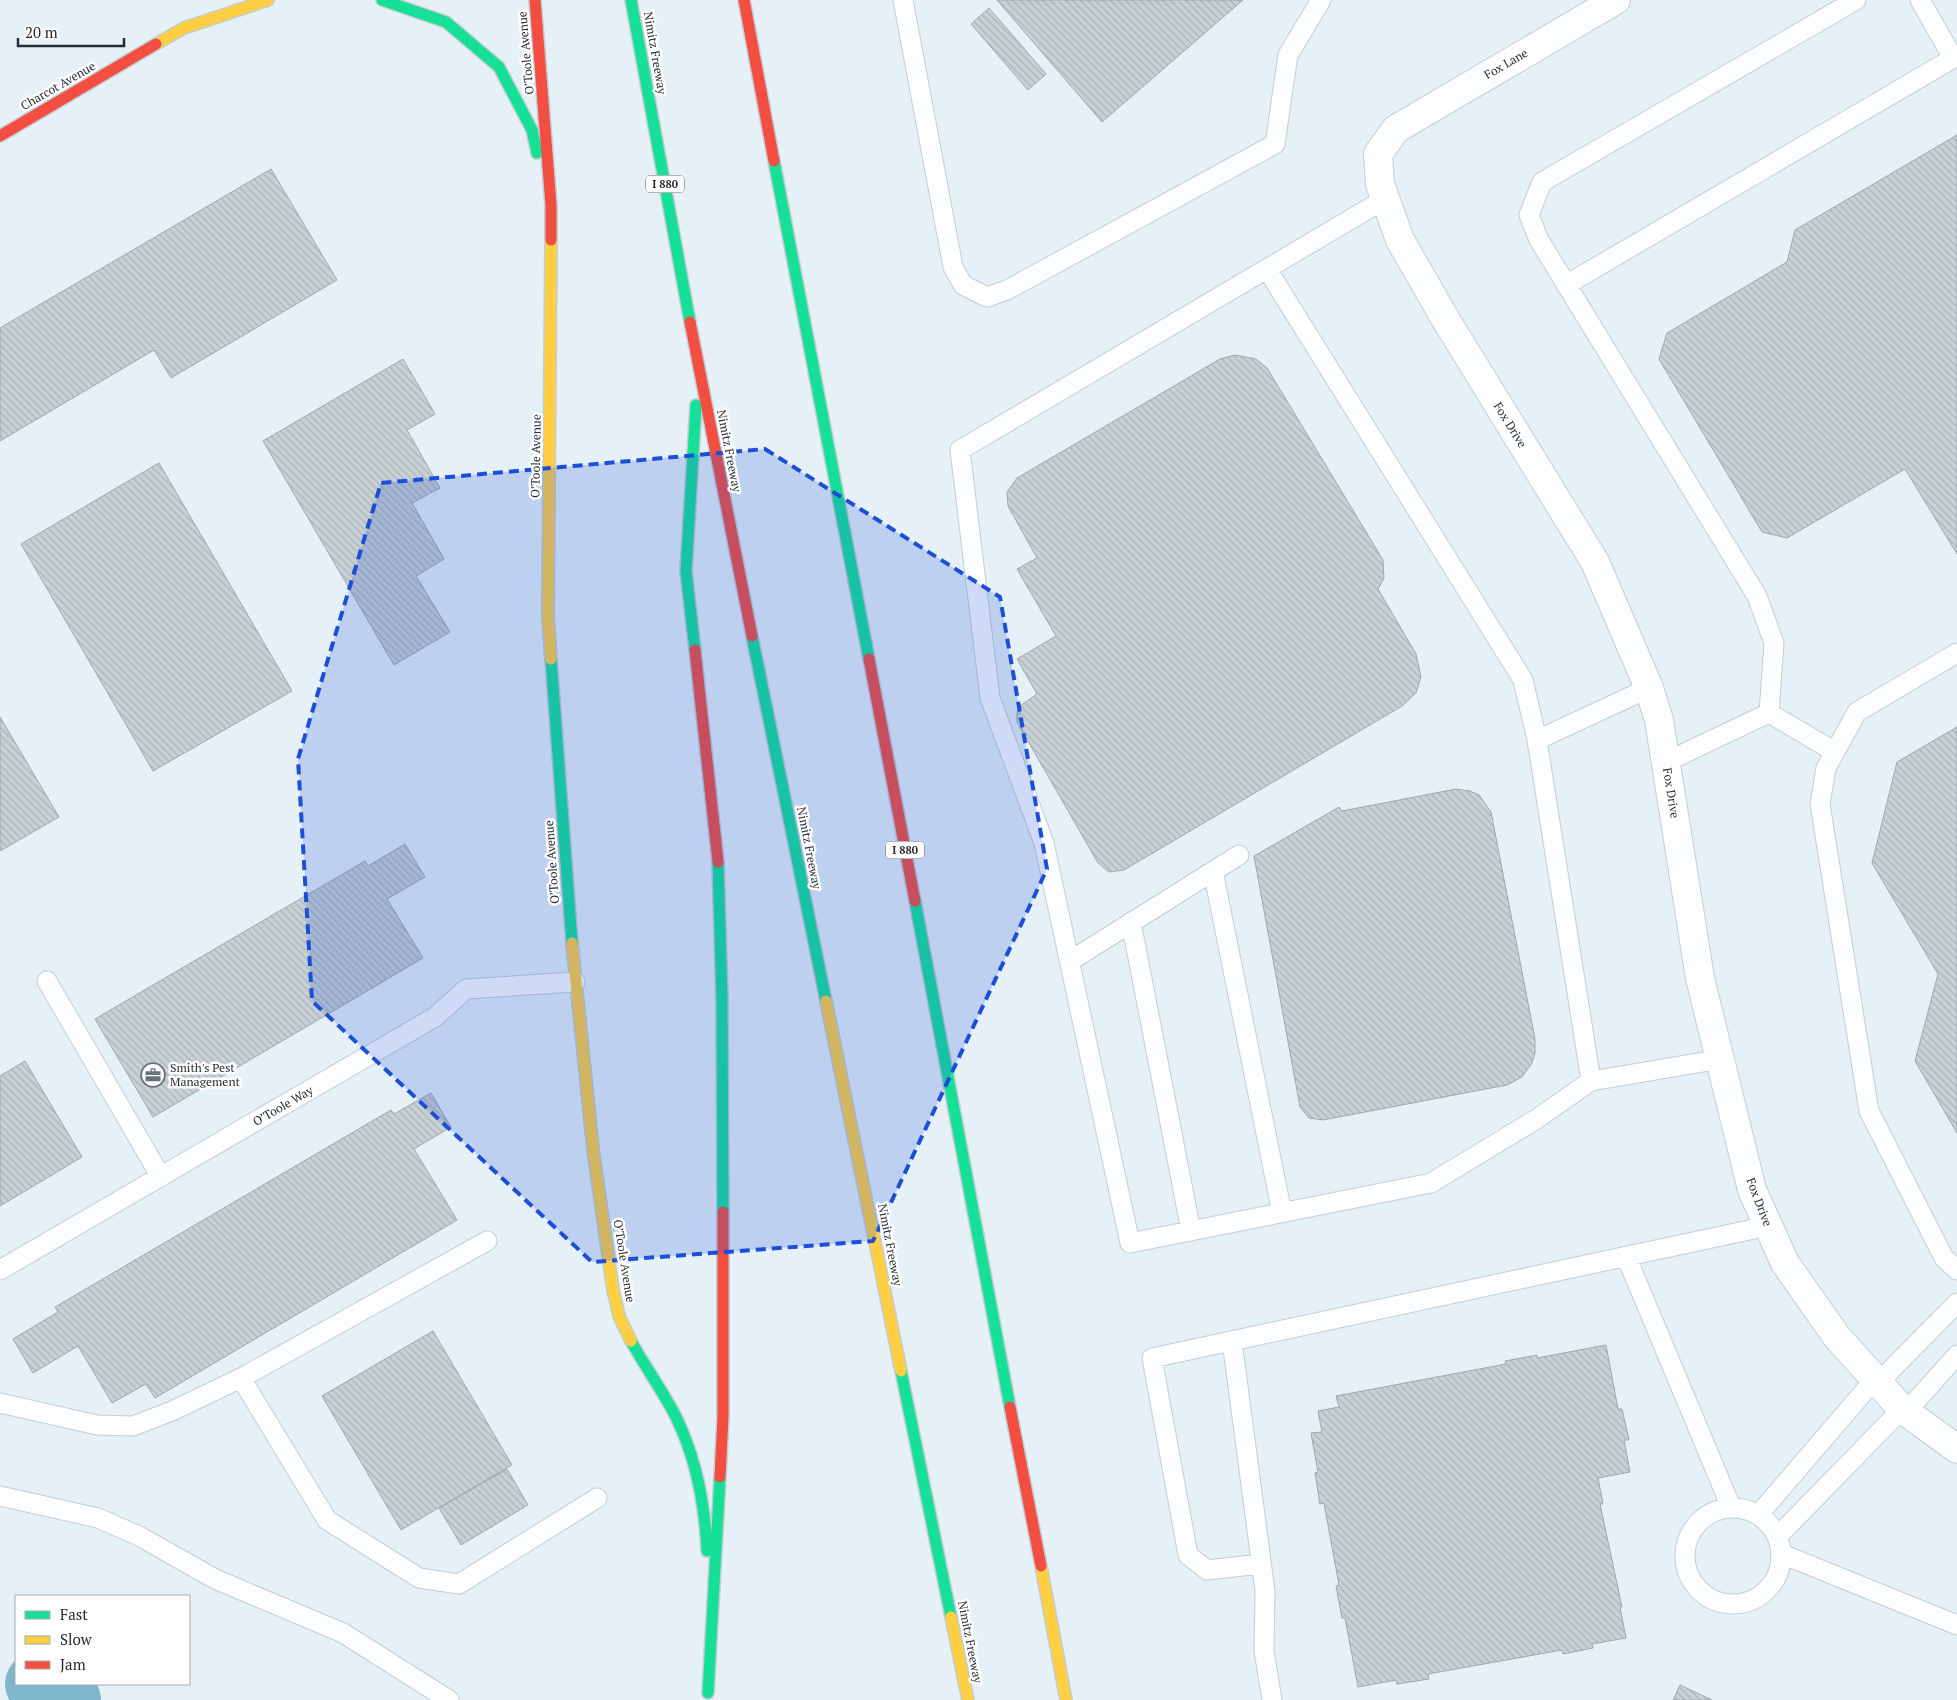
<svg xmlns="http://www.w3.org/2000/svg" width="1957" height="1700" font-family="'PT Serif',serif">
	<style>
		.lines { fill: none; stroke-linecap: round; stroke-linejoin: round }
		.river { stroke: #80b6cc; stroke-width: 64 }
		.building { fill: url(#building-back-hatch); stroke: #9fa7ac }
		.lane-casing { stroke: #c4cdd2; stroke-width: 21 }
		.street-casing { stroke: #c4cdd2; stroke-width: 30 }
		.fast-casing { stroke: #c4cdd2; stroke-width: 14 }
		.slow-casing { stroke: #c4cdd2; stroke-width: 14 }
		.jam-casing { stroke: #c4cdd2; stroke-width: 14 }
		.lane { stroke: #fbfdfe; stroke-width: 19 }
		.street { stroke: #fbfdfe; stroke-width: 28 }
		.fast { stroke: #16e098; stroke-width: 11 }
		.slow { stroke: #ffcf43; stroke-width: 11 }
		.jam { stroke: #f24e42; stroke-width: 11 }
		.marked { fill: #1d4ed8; fill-opacity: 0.2; stroke: #1d4ed8; stroke-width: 4; stroke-dasharray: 10 6; stroke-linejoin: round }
		.labels { text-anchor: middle; stroke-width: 5; stroke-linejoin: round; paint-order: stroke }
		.shield { fill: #fdfdfd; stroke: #666c6f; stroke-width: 1 }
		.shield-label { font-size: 11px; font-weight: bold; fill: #262e32 }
		.street-label { font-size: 12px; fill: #262e32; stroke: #fdfdfd }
		.poi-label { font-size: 12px; fill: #262e32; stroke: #fdfdfd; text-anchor: start }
	</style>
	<defs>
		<pattern id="building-back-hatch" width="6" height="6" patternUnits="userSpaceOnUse" patternTransform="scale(1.25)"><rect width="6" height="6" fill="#c8d1d5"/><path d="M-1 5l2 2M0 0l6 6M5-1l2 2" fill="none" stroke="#acb4b7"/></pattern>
	</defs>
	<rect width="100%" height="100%" fill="#e6f1f7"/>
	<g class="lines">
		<path class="river" d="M37,1684l32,16"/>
	</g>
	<path class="building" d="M997,0h246l-141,122z
		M989,8l57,66 -18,16 -57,-66z
		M1957,135v419l-52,-85 -118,69 -25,-6 -103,-173 8,-26 120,-71 8,-32z
		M271,169l66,111 -166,98 -17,-28 -154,91v-113z
		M1235,355l21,4 11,9 116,192 1,18 -6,11 38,65 5,23 -5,16 -14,13 -278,164 -15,2 -11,-9 -81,-141v-10l3,-6 17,-12 -20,-35 39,-23 -39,-67 20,-11 -29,-52 -1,-14 10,-14 203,-119z
		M403,359l32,55 -28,16 33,58 -28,15 32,56 -28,17 34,56 -56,33 -131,-224z
		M159,463l133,228 -139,80 -132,-227z
		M0,717l59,100 -59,34z
		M1957,727v406l-42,-72 23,-87 -66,-111 25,-101z
		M1456,789l14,2 9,4 12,17 44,227v14l-3,10 -10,14 -15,8 -184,35 -14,-2 -9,-11 -46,-251 85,-49 3,4z
		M405,844l20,33 -38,22 36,59 -270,159 -58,-98 270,-158 3,5z
		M25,1061l57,96 -82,49v-130z
		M431,1093l20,34 -37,22 43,71 -302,178 -9,-14 -34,19 -34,-57 -45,27 -20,-34 45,-27 -3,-5 336,-197 3,4z
		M433,1331l79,134 -111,65 -79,-134z
		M1606,1345l12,64h4l7,31h-5l6,32 -32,6 5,26h-3l22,103h-2l6,31 -34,6 1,4 -30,6 -1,-4 -134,24 1,5 -32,5 -1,-4 -38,7 -13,-69h-3l-6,-32 3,-1 -15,-82 -4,1 -5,-31 3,-1 -7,-39 11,-1 -4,-21 21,-4 -3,-11 170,-32 -1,-3 32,-6v3z
		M507,1469l21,36 -67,40 -22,-37z
		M1680,1685l32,15h-39z"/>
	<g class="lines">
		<g class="lane-casing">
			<path id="lane" d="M903,0l50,267 10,18 24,12 20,-7 268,-146 13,-89 33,-55
				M1920,0l33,58
				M1267,269l256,411 14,60 54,341 -56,39 -104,63 -301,60 -86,-400 -54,-145 -30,-248 425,-251
				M1566,285l391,-229
				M1957,653l-100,59 -31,56 -6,36 49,307 75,147 13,12
				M1769,713l5,-70 -17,-47 -218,-356 -10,-25 13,-33 314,-182
				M1769,713l66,39
				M1537,740l112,-52
				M1666,762l103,-49
				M1213,871l69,342
				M1131,922l60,309
				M1070,961l169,-106
				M47,981l114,196
				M1591,1081l130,-22
				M1626,1256l105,251
				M0,1270l435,-253 31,-28 109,-7
				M1232,1341l33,250 -1,60 8,49
				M241,1378l86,142 92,58 40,6 138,-86
				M1878,1383l79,-80
				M0,1403l97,22 36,1 39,-15 69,-33 246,-137
				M1906,1412l51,-57
				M0,1496l98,22 41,18 76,43 128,54 106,67
				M1685 1556a48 48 0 1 1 96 0a48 48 0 1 1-96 0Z
				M1759,1514l116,-135
				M1778,1536l124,-127
				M1782,1554l175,71
				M1261,1564l-54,6 -19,-15 -36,-197 616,-132"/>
		</g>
		<g class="street-casing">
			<path id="street" d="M1616,0l-220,129 -18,25 2,30 20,56 46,80 149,242 54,126 10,32 41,258 52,212 33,73 52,74 65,72 55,40"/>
		</g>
		<g class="fast-casing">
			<path id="fast" d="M382,0l64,22 53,45 33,63 5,23
				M631,0l59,322
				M774,161l95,498
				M752,636l74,365
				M695,650l-9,-79 10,-166
				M551,659l21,284
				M718,862l4,138 1,212
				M915,901l95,506
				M631,1341c14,26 32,50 45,76 20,41 29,89 31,134
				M901,1371l50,246
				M708,1693l12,-216"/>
		</g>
		<g class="slow-casing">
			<path id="slow" d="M156,44l28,-16 84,-28
				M551,659l-3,-42 3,-377
				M572,943l21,206 20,141 6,26 12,25
				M826,1001l75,370
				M1041,1566l25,134
				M951,1617l17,83"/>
		</g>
		<g class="jam-casing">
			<path id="jam" d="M535,0l16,205v35
				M744,0l30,161
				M0,136l156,-92
				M690,322l62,314
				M695,650l23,212
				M869,659l46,242
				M1010,1407l31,159
				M720,1477l3,-60v-205"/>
		</g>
		<use href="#lane" class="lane"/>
		<use href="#street" class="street"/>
		<use href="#fast" class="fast"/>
		<use href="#slow" class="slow"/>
		<use href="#jam" class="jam"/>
	</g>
	<path class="marked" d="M765,449l235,148 47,272 -174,372 -281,21 -280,-261 -14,-242 83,-276z"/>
	<defs>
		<g id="office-ring" transform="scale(1.25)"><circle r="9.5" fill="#fdfdfd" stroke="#697277" stroke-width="1.5"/><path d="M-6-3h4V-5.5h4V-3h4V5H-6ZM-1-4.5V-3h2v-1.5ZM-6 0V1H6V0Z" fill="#697277"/></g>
	</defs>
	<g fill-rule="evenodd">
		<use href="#office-ring" x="153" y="1075"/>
	</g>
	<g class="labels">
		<g class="shield">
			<rect x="646" y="175.5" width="38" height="17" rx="4"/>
			<rect x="886" y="841.5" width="38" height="17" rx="4"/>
		</g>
		<g class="shield-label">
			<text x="665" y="188">I 880</text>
			<text x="905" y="854">I 880</text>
		</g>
		<g class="street-label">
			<text transform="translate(526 53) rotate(-95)" y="4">O’Toole Avenue</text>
			<text transform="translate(655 53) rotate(80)" y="4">Nimitz Freeway</text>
			<text transform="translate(1506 64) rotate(-30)" y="4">Fox Lane</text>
			<text transform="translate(58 86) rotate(-30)" y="4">Charcot Avenue</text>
			<text transform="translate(1510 425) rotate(58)" y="4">Fox Drive</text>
			<text transform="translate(729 451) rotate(79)" y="4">Nimitz Freeway</text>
			<text transform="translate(536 456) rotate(-89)" y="4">O’Toole Avenue</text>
			<text transform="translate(1671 793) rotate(81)" y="4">Fox Drive</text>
			<text transform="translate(809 848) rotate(79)" y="4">Nimitz Freeway</text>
			<text transform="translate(552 862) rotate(-94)" y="4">O’Toole Avenue</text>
			<text transform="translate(283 1106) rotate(-30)" y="4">O’Toole Way</text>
			<text transform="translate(1759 1202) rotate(69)" y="4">Fox Drive</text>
			<text transform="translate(890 1245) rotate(79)" y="4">Nimitz Freeway</text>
			<text transform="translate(624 1261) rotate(81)" y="4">O’Toole Avenue</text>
			<text transform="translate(970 1642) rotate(79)" y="4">Nimitz Freeway</text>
		</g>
		<g class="poi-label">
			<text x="170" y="1072">Smith's Pest<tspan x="170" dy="14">Management</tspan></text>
		</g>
	</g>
	<rect x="15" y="1595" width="175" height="90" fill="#fdfdfd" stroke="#a7aaac"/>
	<rect x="25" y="1611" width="25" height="8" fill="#16e098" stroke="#a7aaac"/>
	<text x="60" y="1620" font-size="15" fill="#262e32">Fast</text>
	<rect x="25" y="1636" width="25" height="8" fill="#ffcf43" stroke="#a7aaac"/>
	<text x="60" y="1645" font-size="15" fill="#262e32">Slow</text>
	<rect x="25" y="1661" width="25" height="8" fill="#f24e42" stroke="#a7aaac"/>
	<text x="60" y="1670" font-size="15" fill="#262e32">Jam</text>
	<path d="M18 38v8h106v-8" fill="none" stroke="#262e32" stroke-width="2.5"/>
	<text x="25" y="38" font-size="15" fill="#262e32" stroke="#fdfdfd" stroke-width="4" paint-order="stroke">20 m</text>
</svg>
